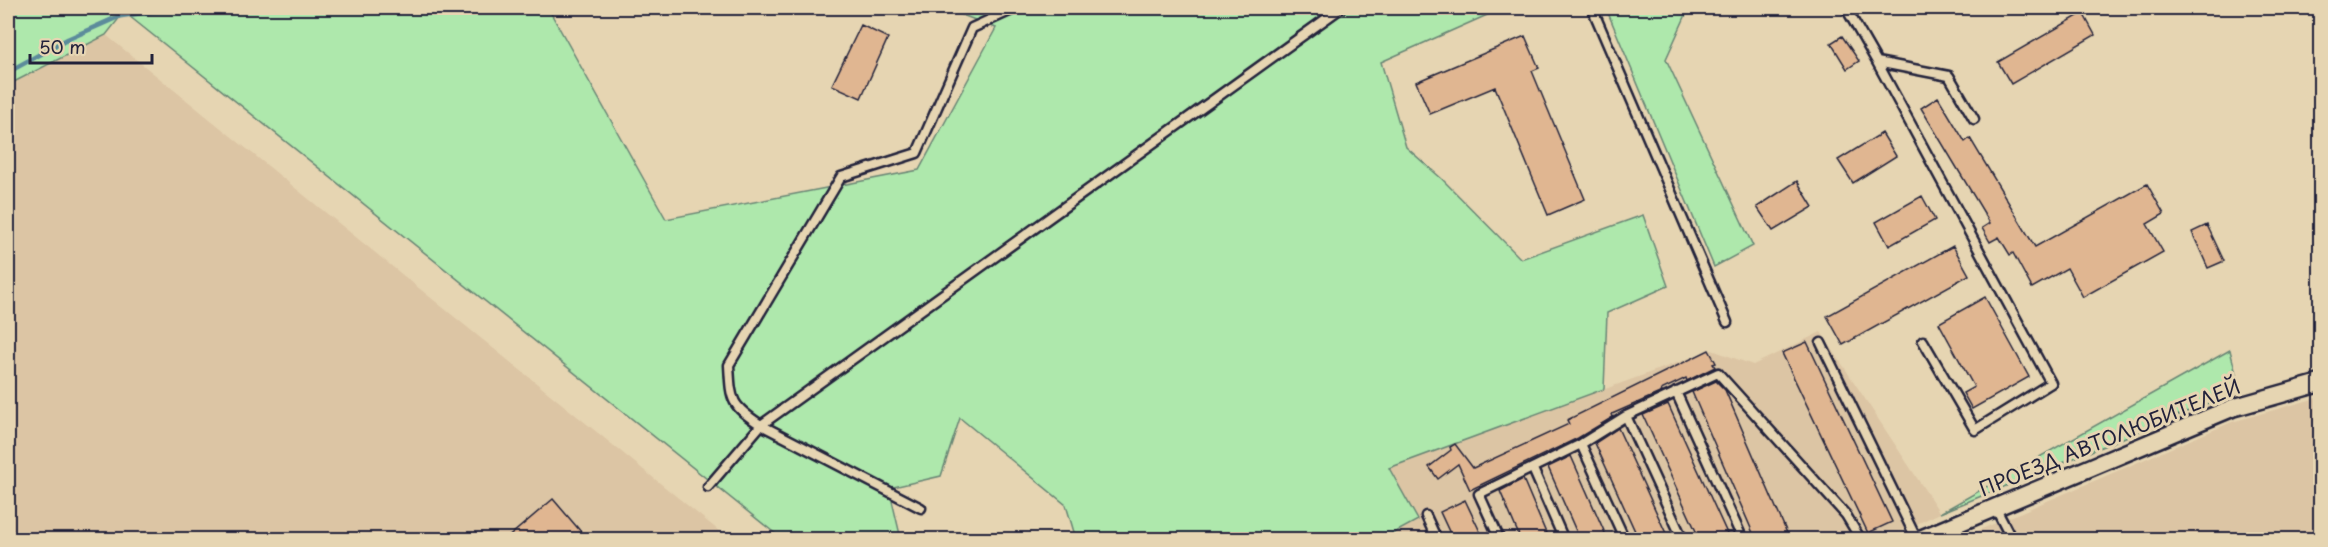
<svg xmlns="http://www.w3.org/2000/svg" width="2328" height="547" font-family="'Playpen Sans',sans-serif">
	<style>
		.built { fill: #dcc5a4 }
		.green { fill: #aee8ac; stroke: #688574; stroke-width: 1.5 }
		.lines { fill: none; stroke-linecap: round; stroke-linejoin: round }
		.stream { stroke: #5b8b9b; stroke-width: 5 }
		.building { fill: #e0b691; stroke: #22223b; stroke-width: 1.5 }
		.service-casing { stroke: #22223b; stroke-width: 13 }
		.minor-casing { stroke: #22223b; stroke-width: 21 }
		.service { stroke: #e6d5b2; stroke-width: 8 }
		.minor { stroke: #e6d5b2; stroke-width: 16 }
		.labels { text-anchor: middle; stroke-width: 6; stroke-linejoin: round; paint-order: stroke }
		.street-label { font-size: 20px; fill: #22223b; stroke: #e6d5b2 }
	</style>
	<rect width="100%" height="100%" fill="#e6d5b2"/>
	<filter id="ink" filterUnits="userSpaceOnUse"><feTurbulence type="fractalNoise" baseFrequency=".0167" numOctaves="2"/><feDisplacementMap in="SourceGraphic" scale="12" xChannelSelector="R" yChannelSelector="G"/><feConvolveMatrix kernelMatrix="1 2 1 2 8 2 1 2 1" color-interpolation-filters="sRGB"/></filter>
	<g filter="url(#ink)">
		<path class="built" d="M106,35l623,504 -721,1v-455z
			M1821,332l119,181 -57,27h-500l35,-20 -29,-52 323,-118 41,15z
			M2320,397v142l-364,1 276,-118z"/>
		<path class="green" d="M8,8h540l118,211 253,-49 77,-142 -52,-20h559l-122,54 25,85 36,32 79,80 122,-44 25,71 -61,27 -3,76 -215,79 29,52 -35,19h-307l-10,-34 -106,-87 -19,58 -52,12 12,51h-119l-658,-527 -18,23 -98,50z
			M1606,8h83l-23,51 87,187 -39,21z
			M2230,350l10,40 -300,123z"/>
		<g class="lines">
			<path class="stream" d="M244,8h15
				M8,72l60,-33 52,-23 56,-8"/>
		</g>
		<path class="building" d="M2083,13l12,22 -84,49 -13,-22z
			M861,25l27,13 -27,60 -29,-13z
			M1525,36l14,32 -7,3 53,128 -37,16 -53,-128 -65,27 -14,-32z
			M1842,36l17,25 -12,8 -16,-26z
			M1938,97l27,45 5,-4 65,109 112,-63 17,30 -17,10 16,28 -80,45 -16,-29 -35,20 -19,-35 -3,2 -11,-18 -9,5 -8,-14 8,-5 -69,-115z
			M1882,133l14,23 -43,27 -15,-23z
			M1797,181l16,26 -40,24 -16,-24z
			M1922,196l13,24 -46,26 -13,-24z
			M2207,225l17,36 -16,7 -16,-36z
			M1953,246l16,29 -126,70 -16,-29z
			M1985,297l44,80 -57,32 -9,-16 11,-6 -35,-64z
			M1807,342l85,180 -24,11 -86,-180z
			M1709,350l7,13 -3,1 2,3 -28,14 -1,-3 -25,12 1,2 -50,22 1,3 -35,21 -108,52 -12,-26 -20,15 -9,-12 22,-17 -1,-3 5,-3 18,24 96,-44 -2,-4z
			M1716,381l9,9 65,150h-34l-64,-148z
			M1668,404l62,136h-30l-57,-125z
			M1618,428l51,112h-30l-44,-97z
			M1571,456l37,84h-28l-32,-73z
			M1523,479l26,61h-28l-21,-49z
			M553,499l35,41h-83z
			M1465,500l19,40h-31l-13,-28z"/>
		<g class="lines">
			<g class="service-casing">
				<path id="service" d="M1592,8l135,314
					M1846,8l31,54 72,14 25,43
					M1877,62l174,321 -76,47 -52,-89
					M1821,343l96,197
					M1676,392l67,148
					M1626,416l57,124
					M1581,444l44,96
					M1533,469l31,71
					M708,487l53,-62 580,-417
					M1995,507l17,33
					M921,508l-160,-83c-31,-20 -30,-25 -32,-60l112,-188 76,-24 55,-125 44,-20
					M1426,516l11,24
					M1500,540l-21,-46 102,-50 45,-28 92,-43 128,142 15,25"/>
			</g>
			<g class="minor-casing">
				<path id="minor" d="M1918,540l314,-132 88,-25"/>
			</g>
			<use href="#service" class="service"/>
			<use href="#minor" class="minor"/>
		</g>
	</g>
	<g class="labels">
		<g class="street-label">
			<text transform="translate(2110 438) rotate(-22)" y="7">ПРОЕЗД АВТОЛЮБИТЕЛЕЙ</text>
		</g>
	</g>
	<rect width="2328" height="547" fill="none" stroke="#e6d5b2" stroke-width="30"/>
	<rect x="15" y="15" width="2298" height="517" fill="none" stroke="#22223b" stroke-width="2" filter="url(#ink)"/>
	<path d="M30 54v9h122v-9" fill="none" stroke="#22223b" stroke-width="3"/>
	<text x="39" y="54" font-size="18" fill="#22223b" stroke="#e6d5b2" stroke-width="4.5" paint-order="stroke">50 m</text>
</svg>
